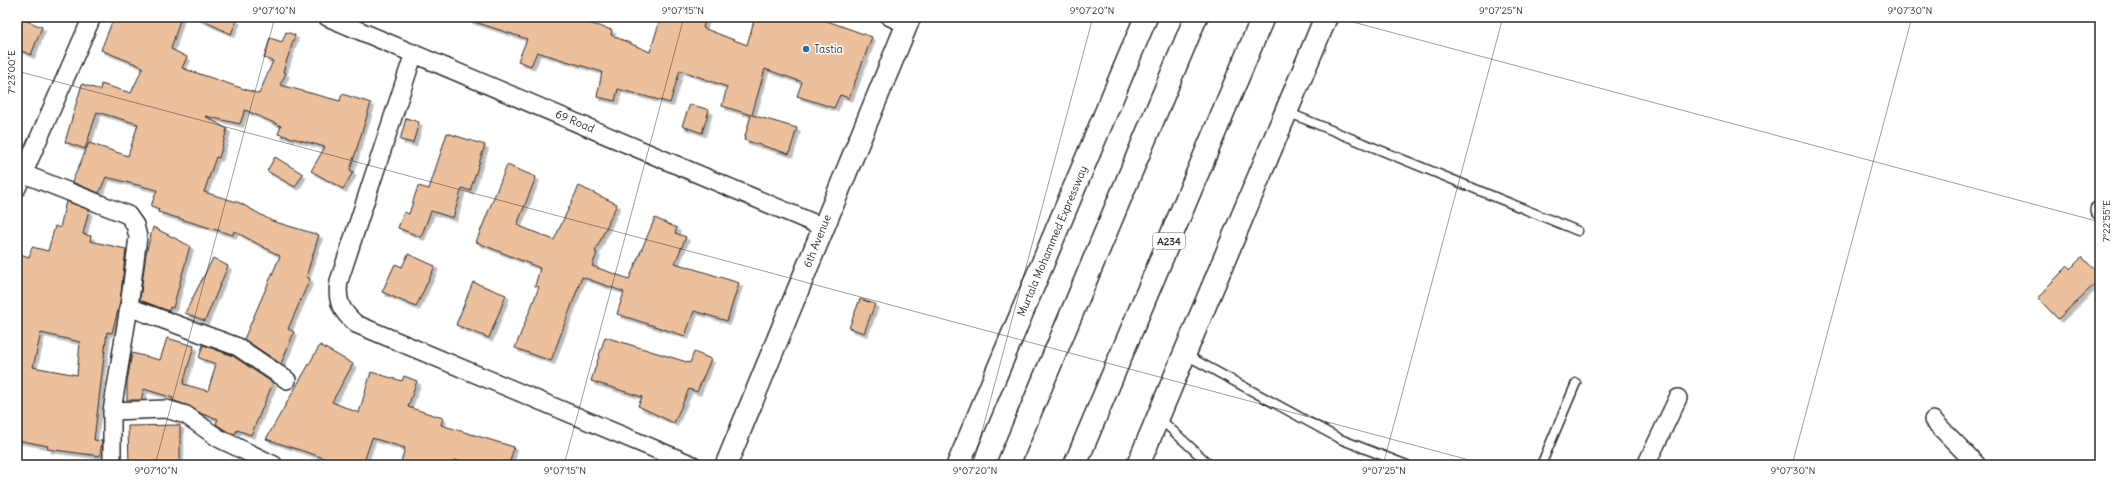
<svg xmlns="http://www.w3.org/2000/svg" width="2117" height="482" font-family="Delius,sans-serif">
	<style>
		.building { fill: #ecc09c; stroke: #2b2b2b; fill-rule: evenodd; filter: url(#shadow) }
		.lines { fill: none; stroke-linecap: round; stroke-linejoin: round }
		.service-casing { stroke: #2b2b2b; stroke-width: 11 }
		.minor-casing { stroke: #2b2b2b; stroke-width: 20 }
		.tertiary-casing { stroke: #2b2b2b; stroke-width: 24 }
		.trunk-casing { stroke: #2b2b2b; stroke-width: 25 }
		.motorway-casing { stroke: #2b2b2b; stroke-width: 25 }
		.service { stroke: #fff; stroke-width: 8 }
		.minor { stroke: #fff; stroke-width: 17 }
		.tertiary { stroke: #fff; stroke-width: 21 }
		.trunk { stroke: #fff; stroke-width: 22 }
		.motorway { stroke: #fff; stroke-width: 22 }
		.ticks { fill: none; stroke: #2b2b2b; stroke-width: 1; stroke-opacity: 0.45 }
		.poi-dot { fill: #1f6fb2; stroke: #fff; stroke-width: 1.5 }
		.labels { text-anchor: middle; stroke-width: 3; stroke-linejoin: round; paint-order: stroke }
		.shield { fill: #fff; stroke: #6b6b6b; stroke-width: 1 }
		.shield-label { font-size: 10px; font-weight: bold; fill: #2b2b2b }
		.poi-label { font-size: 11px; fill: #2b2b2b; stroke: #fff; text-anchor: start }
		.street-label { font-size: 11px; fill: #2b2b2b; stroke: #fff }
		.neatline { fill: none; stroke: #2b2b2b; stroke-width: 1.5 }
		.ticks-label { font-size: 10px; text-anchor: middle; fill: #2b2b2b }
	</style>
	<defs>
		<filter id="shadow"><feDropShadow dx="3.5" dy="3.5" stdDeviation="0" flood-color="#0004"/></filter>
	</defs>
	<rect width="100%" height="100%" fill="#fff"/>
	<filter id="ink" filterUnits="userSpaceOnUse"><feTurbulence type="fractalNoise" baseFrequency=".025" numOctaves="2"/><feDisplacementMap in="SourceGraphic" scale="8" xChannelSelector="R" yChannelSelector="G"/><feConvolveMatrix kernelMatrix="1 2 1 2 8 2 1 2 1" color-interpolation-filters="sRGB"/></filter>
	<g filter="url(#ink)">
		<path class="building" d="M17,17l25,10 -11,28 -14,-6z
			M114,17h67l-10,32 16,8 -5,11 77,26 14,-33 -9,-3 6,-20 12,4 4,-10 9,3 -12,37 3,1 -6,12 60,16 2,-7 29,9 -21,67 3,2 -10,17 -32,-18 14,-24 -47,-13 3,-8 -36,-16 -5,14 -35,-8 22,13 -8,29 -3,-1 -12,35 36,11 32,18 47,14 -13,42 4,2 -22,50 6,3 -13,32 -37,-25 36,-83 -46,-25 -1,4 -75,-23 1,-3 -8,-3 6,-16 -51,-13 -7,16 -27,-11 17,-39 39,13 10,-32 -41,-12 -12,37 -20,-7 17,-58 18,6 1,-6 30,9 12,-26 -42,-17z
			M195,17h34l8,3 -6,14z
			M469,17h100l43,13 -1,5 39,17 11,-35h45l-3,11 44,17 8,-28h61l56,20 -23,61 -9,-3 -6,13 -37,-12 5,-14 -37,-13 -13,46 45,13 -8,26 -45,-14 7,-25 -29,-9 5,-19 -47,-17 -10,33 -52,-14 -3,12 -18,-4 5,-25 -65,-20 -6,14 -13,-5 9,-22 -58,-19z
			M690,104l19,6 -7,23 -20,-7z
			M406,118l13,4 -6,21 -13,-3z
			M447,133l38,12 -15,46 -8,-3 -9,30 -22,-7 -10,26 -23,-9 6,-16 5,2 9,-28 11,3z
			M275,157l28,17 -8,13 -28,-16z
			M507,165l29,12 -19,48 37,15 25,-54 38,18 -22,48 2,1 -5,13 37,13 26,-61 22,10 -2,5 11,4 -11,26 64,20 -12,38 -33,-10 -9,25 -68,-22 7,-22 -42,-15 -31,84 -36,-13 24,-61 -4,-1 5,-18 -64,-26z
			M66,201l23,9 -6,24 8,2 -1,5 36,8 -6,53 -8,31 -5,-1 -13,108 8,1 -2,15 -53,-7 1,-3 -31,-6v-43l4,-13 -4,-1v-130l12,4 3,-10 16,4 7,-25 5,2zM41,333l39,9 -3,33 -44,-8z
			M153,227l37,19 -17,62 -3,-1 -1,4 -29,-11 6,-47z
			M408,254l27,12 -19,41 -34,-15 13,-28 7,3z
			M2082,257l18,19v3l-42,40 -20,-21 8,-7 -1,-2 23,-23 2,3z
			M213,258l15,8 -23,55 -20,-8z
			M473,282l33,13 -17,43 -33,-13z
			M860,299l15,5 -11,29 -15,-5z
			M605,337l85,26 4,-11 17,7 -14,33 -8,-3 -15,34 -36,-17 4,-9 -51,-16z
			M167,338l27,8 -11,38 25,7 8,-27 -17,-6 4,-13 30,11 40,27 -22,52 -14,-5 -2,4 -7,-2 -12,-8 2,-5 -16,-5 -13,-8 -17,-6 1,-2 -29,-9 -3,11h-14v-18l5,-29 28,7z
			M320,345l33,19 -21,38 27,11 12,-41 31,9 2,-5 13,5 -9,26 35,11 -2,7 73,22 -5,18h-37l-18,-5 -1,5h-53l5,-17 -33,-10 -9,27h-41l2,-7 -58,-19z
			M180,425v39l-51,1 -1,-39z"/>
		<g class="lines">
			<g class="service-casing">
				<path id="service" d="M1287,112l291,119
					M1186,355l154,84 67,26
					M1159,418l51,47
					M1541,465l35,-82"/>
			</g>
			<g class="minor-casing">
				<path id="minor" d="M327,17l496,210
					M890,17l17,7
					M414,53l-75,228c-3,20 2,30 17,43l337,141
					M24,174l104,41 7,10 3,12 -9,70 -17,104v54
					M17,188l75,-171
					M2099,210l1,1
					M129,307l109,40 49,33
					M112,411l54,-2 20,6 32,23 56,27
					M1933,420l44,45
					M1646,465l32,-67"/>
			</g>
			<g class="tertiary-casing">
				<path id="tertiary" d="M726,465l184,-448"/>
			</g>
			<g class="trunk-casing">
				<path id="trunk" d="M958,465l188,-448
					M1138,465l188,-448"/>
			</g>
			<g class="motorway-casing">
				<path id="motorway" d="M1008,465l188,-448
					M1075,465l188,-448"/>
			</g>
			<use href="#service" class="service"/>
			<use href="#minor" class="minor"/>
			<use href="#tertiary" class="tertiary"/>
			<use href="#trunk" class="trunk"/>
			<use href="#motorway" class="motorway"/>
		</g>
	</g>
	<path class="ticks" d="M1334,17l766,205M17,71l1471,394M155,465l120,-448M564,465l120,-448M973,465l120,-448M1383,465l120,-448M1792,465l120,-448"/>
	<circle class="poi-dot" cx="806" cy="49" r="4"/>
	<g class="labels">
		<rect class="shield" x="1153" y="233" width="32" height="16" rx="3"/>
		<g class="shield-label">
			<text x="1169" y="245">A234</text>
		</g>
		<g class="poi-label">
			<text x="814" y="53">Tastia</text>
		</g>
		<g class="street-label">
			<text transform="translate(575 121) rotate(23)" y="4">69 Road</text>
			<text transform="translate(817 241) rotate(-68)" y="4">6th Avenue</text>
			<text transform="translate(1052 241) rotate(-67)" y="4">Murtala Mohammed Expressway</text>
		</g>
	</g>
	<rect width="2117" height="482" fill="none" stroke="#fff" stroke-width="44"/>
	<rect x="22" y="22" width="2073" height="438" class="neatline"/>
	<g class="ticks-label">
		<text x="274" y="14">9°07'10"N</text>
		<text x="683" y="14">9°07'15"N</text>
		<text x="1092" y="14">9°07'20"N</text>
		<text x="1501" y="14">9°07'25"N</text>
		<text x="1910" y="14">9°07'30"N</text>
		<text transform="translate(11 72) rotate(-90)" y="4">7°23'00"E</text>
		<text transform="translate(2106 221) rotate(-90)" y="4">7°22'55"E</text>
		<text x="156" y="474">9°07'10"N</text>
		<text x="565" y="474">9°07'15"N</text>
		<text x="975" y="474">9°07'20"N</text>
		<text x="1384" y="474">9°07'25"N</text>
		<text x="1793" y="474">9°07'30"N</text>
	</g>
</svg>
